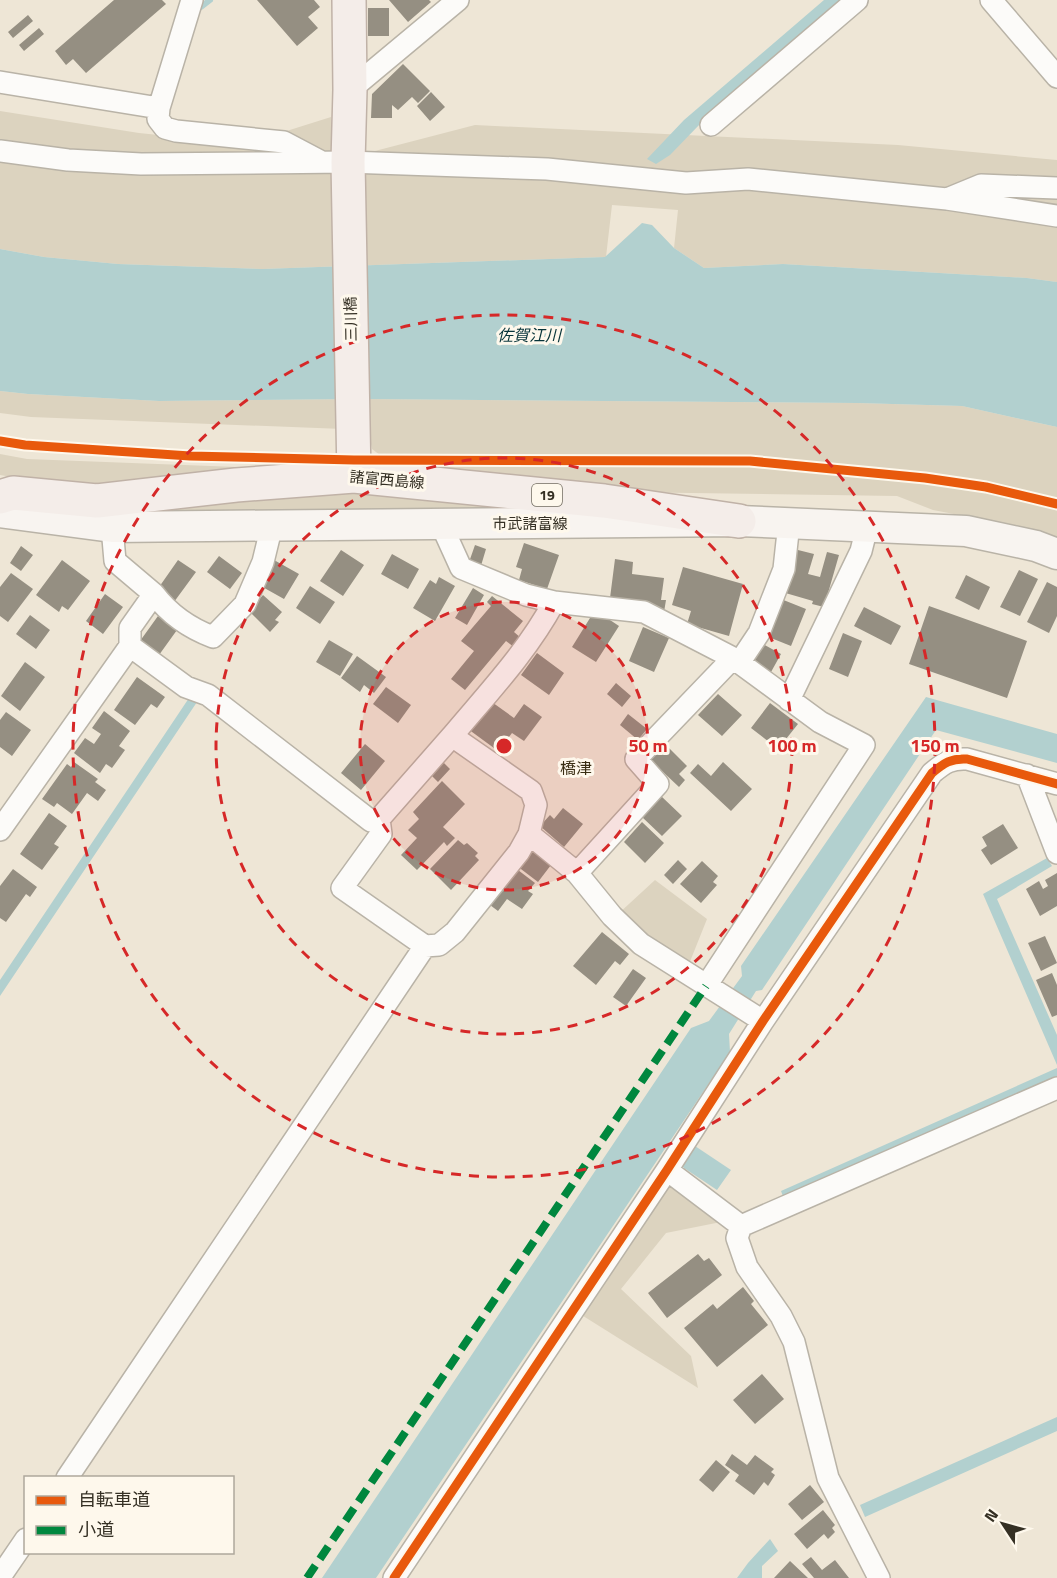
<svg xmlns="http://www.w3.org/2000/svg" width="1057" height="1578" font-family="'Titillium Web','Noto Sans JP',sans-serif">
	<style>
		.green { fill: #dcd3bf }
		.water { fill: #b2d0cf }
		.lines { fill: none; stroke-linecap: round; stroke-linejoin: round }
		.stream { stroke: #b2d0cf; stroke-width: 6 }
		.building { fill: #958f82 }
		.street-casing { stroke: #b9b3a7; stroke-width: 24 }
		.secondary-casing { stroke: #b9b3a7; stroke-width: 33 }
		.primary-casing { stroke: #c0b2a7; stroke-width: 36 }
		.street { stroke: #fcfbf9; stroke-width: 21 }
		.secondary { stroke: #f8f4f0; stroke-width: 30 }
		.primary { stroke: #f4ede9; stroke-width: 33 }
		.quiet { stroke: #00873e; stroke-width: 8; stroke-dasharray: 15 8; stroke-linecap: butt }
		.cycleway-casing { stroke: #fef8ec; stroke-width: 13 }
		.cycleway { stroke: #e8590c; stroke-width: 9 }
		.ring { fill: none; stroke: #d62828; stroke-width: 3; stroke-dasharray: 10 8 }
		.labels { text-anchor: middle; stroke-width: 6; stroke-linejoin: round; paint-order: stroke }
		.shield { fill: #fef8ec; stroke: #716c60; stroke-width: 1.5 }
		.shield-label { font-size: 14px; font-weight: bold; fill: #353024 }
		.street-label { font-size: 15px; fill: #353024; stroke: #fef8ec }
		.water-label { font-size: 16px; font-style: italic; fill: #063339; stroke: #fef8ec }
		.neighbourhood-label { font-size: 16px; fill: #3a2e14; stroke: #fef8ec }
		.centre { fill: #d62828; stroke: #fef8ec; stroke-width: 3 }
		.ring-label { font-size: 18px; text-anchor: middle; font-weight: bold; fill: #d62828; stroke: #fef8ec; stroke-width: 6; stroke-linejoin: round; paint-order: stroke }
	</style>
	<rect width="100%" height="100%" fill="#eee6d6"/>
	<path class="green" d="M0,111l139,22 106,11 86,-27 4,59 30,2 6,-26 104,-27 423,20 159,15v122l-30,-4 -244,-14 -79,4 -30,-20 4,-38 -66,-5 -6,52 -344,12 -144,-5 -74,-7 -44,-8z
		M0,391l28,3 131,7 202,-2 496,4 105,3 95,21v111l-20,-8 -104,-20 -36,-14 -280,-4 -217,-22 -28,-21 -4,-19 -337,-13 -31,-4z
		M0,454l27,5 284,11 -227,19 -84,-14z
		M276,493h159l143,17 -458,2z
		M655,880l52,39 -18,45 -72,-49z
		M667,1183l59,38 -60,12 -45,56 70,67 7,32 -118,-74z"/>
	<path class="water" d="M824,0h20l-143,123 -31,32 -14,9 -9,-5 37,-39z
		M642,223l10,2 22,23 30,20 79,-4 244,14 30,4v145l-95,-21 -105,-3 -496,-4 -202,2 -131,-7 -28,-3v-142l44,8 74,7 144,5 343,-12z
		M926,697l131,37v29l-121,-33 -174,260 -6,1 -27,43 1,18 -354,526h-54l369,-550 18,-7 33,-45 -1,-10z
		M189,698l8,4 -197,294v-16z
		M1047,858l5,8 -55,33 60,136v30l-74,-171z
		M1057,1068v13l-272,121 -4,-11z
		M695,1146l36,24 -14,20 -36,-24z
		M1057,1417v14l-192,86 -5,-12z
		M770,1539l8,12 -16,15v12h-25l11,-15z"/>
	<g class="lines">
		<path class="stream" d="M201,7l9,-7"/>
	</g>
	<path class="building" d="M114,0h48l4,4 -80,69 -13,-14 -7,6 -11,-14z
		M257,0h57l6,7 -12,10 10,11 -21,18z
		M389,0h40l2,2 -23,20z
		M368,8h21v28h-21z
		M28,15l5,6 -20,17 -5,-6z
		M39,28l5,6 -20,17 -5,-6z
		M403,64l27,27 -12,12 -6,-6 -14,13 -6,-5v13h-21l1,-24z
		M431,92l14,15 -15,14 -13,-15z
		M524,543l35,12 -12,34 -28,-9 3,-11 -6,-2z
		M475,545l11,4 -6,20 -12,-4z
		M21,546l12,9 -12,16 -11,-8z
		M794,549l20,5 -6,20 12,3 7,-25 12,3 -15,52 -12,-3 1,-3 -31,-9z
		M341,550l23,15 -21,31 -23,-15z
		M392,554l27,15 -11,20 -27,-15z
		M219,556l23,17 -12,16 -23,-17z
		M615,559l18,3 -1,12 32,4 -3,22h5l-2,12 -11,-1v-7l-43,-6z
		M62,560l28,21 -22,29 -6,-4 -3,6 -23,-17z
		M178,560l18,12 -22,30 -17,-12z
		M274,560l25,14 -15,25 -25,-14z
		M683,567l60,17 -14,52 -42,-12 4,-13 -19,-6z
		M1019,570l19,9 -18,37 -20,-9z
		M11,573l22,16 -25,33 -8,-6v-29z
		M966,575l24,12 -11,23 -24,-12z
		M439,577l16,9 -20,35 -22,-13 17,-28 6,4z
		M1047,582l10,5v29l-8,17 -22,-11z
		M310,586l25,16 -15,22 -24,-16z
		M473,588l11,7 -17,30 -12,-7z
		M105,594l18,13 -20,27 -17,-13z
		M263,595l19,17 -7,8 4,2 -9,10 -21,-21z
		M492,596l31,25 -9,11 7,6 -7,9 -8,-6 -41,49 -14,-11 23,-28 -13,-10 30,-35 -4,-4z
		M781,599l25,10 -15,37 -25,-10z
		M929,606l98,35 -20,57 -98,-34z
		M864,607l37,19 -10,19 -37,-19z
		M595,610l24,16 -23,36 -24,-15z
		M30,615l20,15 -14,19 -20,-15z
		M158,616l19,14 -18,25 -19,-14z
		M643,627l26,11 -15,34 -25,-11z
		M843,633l19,8 -14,36 -19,-8z
		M329,640l24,14 -13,22 -24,-14z
		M761,643l20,11 -10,18 -20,-12z
		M537,653l27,20 -15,22 -28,-20z
		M357,656l29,21 -12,16 -10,-8 -4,7 -19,-14z
		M25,662l20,15 -25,34 -19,-15z
		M137,677l28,20 -8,11 -6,-4 -16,21 -21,-15z
		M616,683l15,13 -9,11 -15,-13z
		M386,687l25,18 -13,18 -25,-19z
		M718,694l24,21 -20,21 -24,-21z
		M489,700l25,18 10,-14 18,13 -18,24 -12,-8 -14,18 -30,-22z
		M770,703l28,21 -20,25 -27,-21z
		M104,711l26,20 -11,15 6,4 -13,18 -6,-4 -6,9 -26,-20 11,-15 9,6 7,-10 -9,-6z
		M6,712l25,18 -19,26 -12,-9v-27z
		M628,714l19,15 -9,11 -18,-15z
		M365,744l20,17 -24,29 -20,-17z
		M666,745l21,21 -8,8 6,6 -6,7 -17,-16 -3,4 -15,-14 10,-11 4,4z
		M441,760l9,9 -12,13 -9,-9z
		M74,762l24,17 -3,3 11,8 -8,11 -11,-8 -15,21 -15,-11 -3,4 -12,-8 25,-35 4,3z
		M723,762l29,27 -21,22 -41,-38 8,-9 13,12z
		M442,781l23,23 -22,23 12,11 -8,8 -3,-4 -27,28 -16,-15 16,-17 -9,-8 11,-11 -6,-7z
		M661,796l21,20 -20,20 -20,-19z
		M563,808l20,16 -19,23 -24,-21 10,-11 4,4z
		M49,813l18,13 -13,18 5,3 -17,23 -22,-16z
		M642,822l22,21 -19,20 -21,-21z
		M1003,824l15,24 -27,17 -10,-15 6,-4 -5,-9z
		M458,840l6,5 3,-2 11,10 -3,3 4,4 -28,30 -21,-21z
		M530,849l21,16 -13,17 -21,-16z
		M678,860l9,9 -14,15 -9,-9z
		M702,861l16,15 -5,6 4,3 -16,18 -21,-19z
		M514,867l21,16 -7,8 5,3 -11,15 -15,-10 -9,12 -8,-6 10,-12 -4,-2z
		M13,869l24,18 -7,10 -4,-3 -20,28 -6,-4v-32z
		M1057,873v33l-17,10 -14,-27 13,-8 4,8 5,-3 -3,-6z
		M602,932l27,22 -9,11 -5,-4 -19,24 -23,-19z
		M1045,936l12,27 -16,8 -13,-28z
		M633,969l13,9 -20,28 -13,-9z
		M1052,973l5,12v30l-5,2 -16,-37z
		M698,1254l6,7 5,-3 13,17 -55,43 -19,-25z
		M743,1287l11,14 -3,3 17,21 -51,42 -33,-39 29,-24 4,5z
		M762,1374l22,25 -29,25 -22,-24z
		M732,1454l15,11 8,-10 19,14 -3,3 4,3 -7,11 -4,-4 -10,13 -19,-14 4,-6 -14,-10z
		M716,1460l14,12 -17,20 -14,-12z
		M810,1485l14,17 -22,18 -14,-16z
		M823,1510l12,15 -3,3 3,4 -7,7 -4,-5 -17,15 -13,-15z
		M811,1557l11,13 13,-10 14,18h-35l-12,-14z
		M790,1561l18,17h-34z"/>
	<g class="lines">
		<g class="street-casing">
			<path id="street" d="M192,0l-33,108 -1,11 7,9 11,3 108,11 36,19
				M991,0l66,77
				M0,82l159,26
				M350,90l108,-90
				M711,125l146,-125
				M0,151l68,9 73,4 207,-2 199,7 139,14 62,-4 199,20 110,17
				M947,199l34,-14 76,3
				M441,524l20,44 65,27 28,7c-27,50 -66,91 -102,134l79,55 5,14 -7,29 -10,18 -64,80 -16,13 -14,1 -83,-58 39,-54 -2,-15 73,-83
				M154,594c16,21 35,34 59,43l32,-33 18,-42 9,-37
				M554,602l90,10 89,46 87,64 44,23 -158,241
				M130,646l56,41 22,8 163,126 8,-2
				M739,663l20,-30 25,-64 5,-46
				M789,700l72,-149 6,-24
				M1027,775l30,78
				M0,830l130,-184v-18l24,-34 -39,-33 -3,-34
				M529,834l48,39 35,43 29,28 122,77
				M577,873l81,-89 -22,-25 97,-101
				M667,1170l74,56
				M67,1478l358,-532
				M0,1577l26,-38
				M394,1578l273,-408 96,-149 169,-248c12,-10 19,-15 35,-14l90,25
				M879,1578l-51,-100 -34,-136 -13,-26 -34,-49 -10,-29 4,-12 316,-138"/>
		</g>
		<g class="secondary-casing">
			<path id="secondary" d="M0,512l112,15 627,-6 227,10 70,15 21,8"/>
		</g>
		<g class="primary-casing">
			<path id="primary" d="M349,0l1,90 -2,72 6,314
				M0,497l13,-4 84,8 139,-16 118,-9 250,25 135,20"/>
		</g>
		<use href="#street" class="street"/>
		<use href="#secondary" class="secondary"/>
		<use href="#primary" class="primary"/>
		<path class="quiet" d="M307,1578l399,-592"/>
		<g class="cycleway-casing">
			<path id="cycleway" d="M0,441l25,4 165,11 164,4 396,1 175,17 61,9 71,17
				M394,1578l273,-408 96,-149 169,-248c12,-10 19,-15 35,-14l90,25"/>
		</g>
		<use href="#cycleway" class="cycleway"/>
	</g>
	<circle cx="504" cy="746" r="144" fill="#d62828" fill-opacity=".12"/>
	<g class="ring">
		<circle cx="504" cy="746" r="144"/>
		<circle cx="504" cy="746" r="288"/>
		<circle cx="504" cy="746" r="431"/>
	</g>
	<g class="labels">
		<rect class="shield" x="532" y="484" width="30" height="22" rx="4.5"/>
		<g class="shield-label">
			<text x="547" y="500">19</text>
		</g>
		<g class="street-label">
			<text transform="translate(351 319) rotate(-91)" y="5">三川橋</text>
			<text transform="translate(387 480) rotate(5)" y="5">諸富西島線</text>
			<text x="530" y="529">市武諸富線</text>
		</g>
		<g class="water-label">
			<text x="529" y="341">佐賀江川</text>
		</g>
		<g class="neighbourhood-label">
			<text x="576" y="774">橋津</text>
		</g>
	</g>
	<circle cx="504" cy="746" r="9" class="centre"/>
	<g class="ring-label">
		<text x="648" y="752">50 m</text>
		<text x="792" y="752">100 m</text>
		<text x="935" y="752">150 m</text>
	</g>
	<rect x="24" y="1476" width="210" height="78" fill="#fef8ec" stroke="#aea89c" stroke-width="1.5"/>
	<rect x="36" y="1496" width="30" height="9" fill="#e8590c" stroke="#aea89c" stroke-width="1.5"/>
	<text x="78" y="1506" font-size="18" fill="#353024">自転車道</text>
	<rect x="36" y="1526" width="30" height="9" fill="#00873e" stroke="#aea89c" stroke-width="1.5"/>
	<text x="78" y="1536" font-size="18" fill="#353024">小道</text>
	<g transform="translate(1003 1524) rotate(306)" stroke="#fef8ec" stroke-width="4.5" paint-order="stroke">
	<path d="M0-4.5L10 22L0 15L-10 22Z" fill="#353024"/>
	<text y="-9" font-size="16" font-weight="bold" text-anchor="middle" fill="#353024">N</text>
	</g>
</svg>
